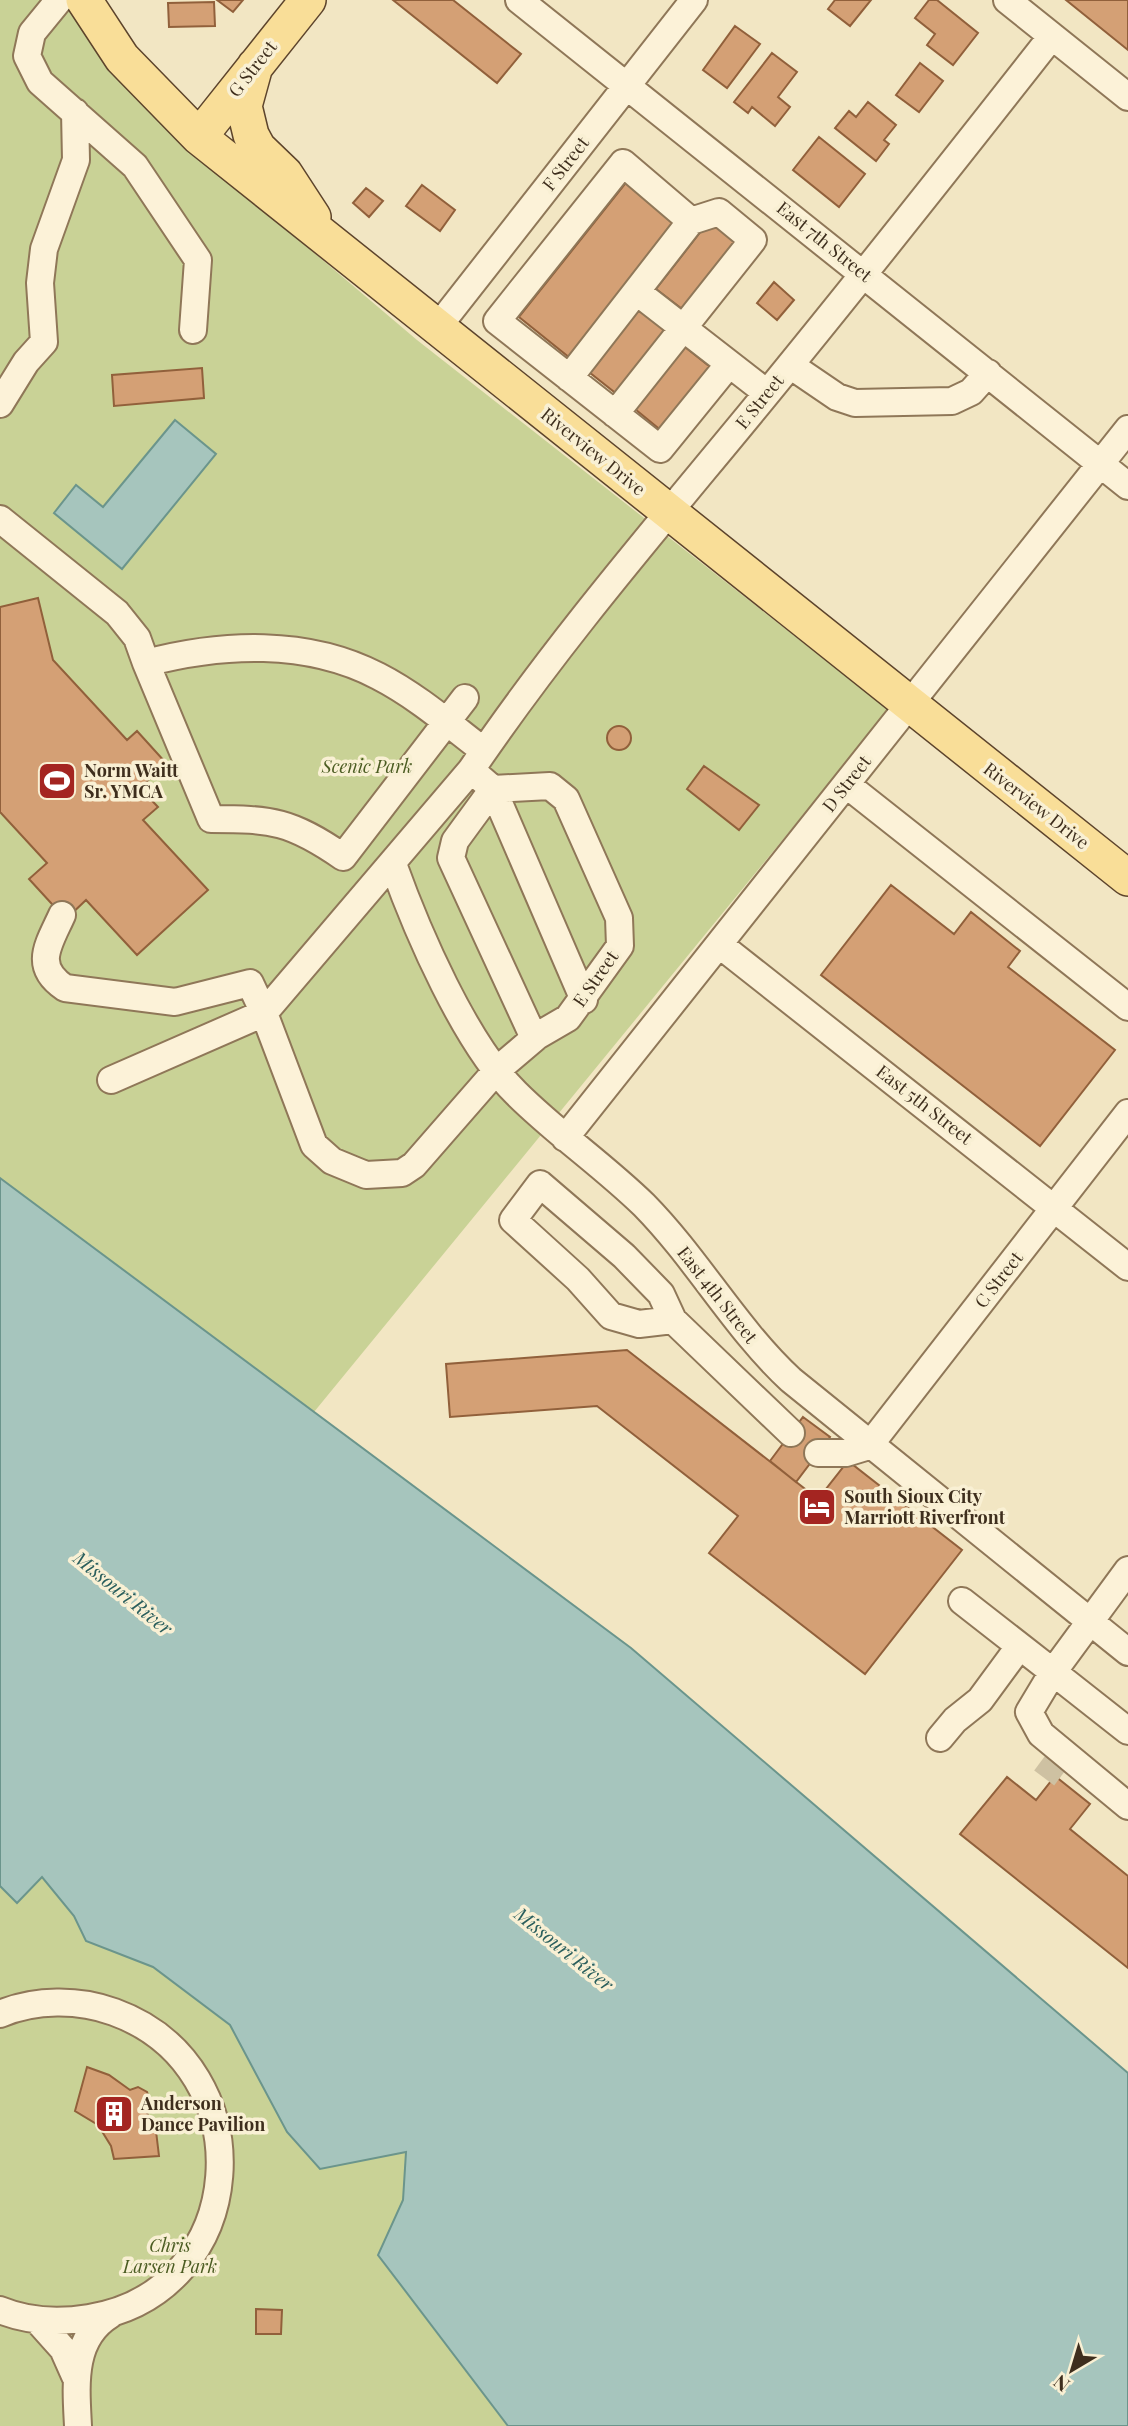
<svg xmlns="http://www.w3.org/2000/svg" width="1128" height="2426" font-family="'Playfair Display',serif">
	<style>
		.green { fill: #c9d296 }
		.water { fill: #a6c5bd; stroke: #6b958c; stroke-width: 2 }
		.building { fill: #d4a075; stroke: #91603b; stroke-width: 2 }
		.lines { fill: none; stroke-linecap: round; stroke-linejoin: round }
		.minor-tunnel { stroke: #cec1a2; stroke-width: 26; stroke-dasharray: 26 13; stroke-linecap: butt }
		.minor-casing { stroke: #8f7758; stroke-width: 30 }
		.major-casing { stroke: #5d442c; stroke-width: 38 }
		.minor { stroke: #fcf2d8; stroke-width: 26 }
		.major { stroke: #f9de98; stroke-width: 35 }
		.labels { text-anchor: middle; stroke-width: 7; stroke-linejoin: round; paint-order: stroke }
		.street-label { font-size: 18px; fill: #3e2e1d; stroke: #f9f0d4 }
		.park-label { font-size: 18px; font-style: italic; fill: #4b5c22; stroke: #f9f0d4 }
		.poi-label { font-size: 18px; font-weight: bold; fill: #3e2e1d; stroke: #f9f0d4; text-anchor: start }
		.water-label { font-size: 19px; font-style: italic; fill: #2b5f5d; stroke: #f9f0d4 }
	</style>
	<rect width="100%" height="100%" fill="#f2e6c3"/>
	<path class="green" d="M0,0h69l132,157 216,183 472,370 -575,702 -314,-163z
		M42,1877l32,39 12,25 67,26 77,58 57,107 119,20 -3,48 -25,56 130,170h-508v-540l18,16z"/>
	<path class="water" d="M175,420l41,34 -94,115 -68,-56 22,-28 27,22z
		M0,1178l631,470 497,425v353h-620l-130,-171 25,-55 3,-48 -86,17 -33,-37 -57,-107 -77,-58 -67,-26 -12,-25 -32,-39 -25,26 -17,-17z"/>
	<path class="building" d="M217,0h26l-10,12z
		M393,0h60l68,54 -24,29z
		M835,0h36l-21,26 -22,-17z
		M929,0h8l41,33 -25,32 -26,-20 8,-11 -20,-16z
		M1066,0h62v50z
		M214,2l1,24 -46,1 -1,-24z
		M735,26l25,18 -33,44 -24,-18z
		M772,53l25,19 -19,25 12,10 -15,19 -23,-19 -4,6 -14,-11z
		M920,63l23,18 -24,31 -23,-17z
		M868,102l28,23 -12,15 5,4 -13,17 -41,-33 14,-17 7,6z
		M819,137l46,37 -26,33 -46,-37z
		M629,179l51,41 -110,138 -51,-41z
		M422,185l33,25 -15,21 -34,-25z
		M366,188l17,13 -14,16 -16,-14z
		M712,217l30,24 -56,71 -30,-23z
		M774,282l20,18 -17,20 -20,-17z
		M639,309l29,23 -50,63 -29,-23z
		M685,347l29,23 -51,62 -28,-23z
		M202,368l2,30 -90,8 -2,-31z
		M38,598l15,62 74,80 10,-9 29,32 -26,25 18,19 -15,13 65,70 -71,65 -51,-55 -20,19 -4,-4 -33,-36 18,-16 -47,-51v-205z
		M607 738a12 12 0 1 1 24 0a12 12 0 1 1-24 0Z
		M704,766l55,39 -20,25 -52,-41z
		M891,885l63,49 17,-22 49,39 -12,16 107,83 -75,96 -219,-171z
		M627,1350l191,149 30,-38 114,89 -97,124 -156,-121 29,-37 -141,-110 -147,11 -4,-53z
		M803,1417l27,20 -34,45 -26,-21z
		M1055,1776l35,28 -20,25 58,47v92l-168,-134 47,-57 29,23z
		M87,2067l22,8 21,15 8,-3 9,5 3,9 -5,8 11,22 3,25 -45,3 -3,-13 -13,-21 -23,-14z
		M256,2309l26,1 -1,24h-25z"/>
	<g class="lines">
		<path class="minor-tunnel" d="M1042,1760l20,15"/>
		<g class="minor-casing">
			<path id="minor" d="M59,0l-27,33 -5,23 13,26 95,84 63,94 -5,70
				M519,0l609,486
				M1007,0l121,97
				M637,292l130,101
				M437,328l257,-328
				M790,365l47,32 18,6 97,-2 19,-9 17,-19
				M569,378l122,-157
				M0,404l26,-42 18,-20 -4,-59 4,-34 32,-89 -1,-48
				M615,414l138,-174 -34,-28 -28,9 -68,-58 -126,158 163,128 69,-85
				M0,519l117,94 20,25 9,25c76,-20 161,-24 232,13 39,20 72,49 106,75
				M146,663l65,156c61,0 80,2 132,38l122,-159
				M471,770l22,19 57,-3 16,13 53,119 1,28 -52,72 -31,18 -41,35 -82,94 -12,8 -36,2 -34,-14 -18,-16 -50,-132 207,-243c86,-127 187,-244 284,-362 101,-123 199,-247 297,-372
				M847,785l281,222
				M493,789l-38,52 -4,17 83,180
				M493,789l91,211
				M393,864c24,67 72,179 123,229 40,40 87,72 128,112 54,55 91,123 147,175l337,272
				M62,915c-13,29 -30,51 3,73l110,14 75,-19 14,30 -153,67
				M720,945l408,322
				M565,1138l563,-709
				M673,1320l-34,4 -28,-8 -33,-37 -65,-59 27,-36 84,72 37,38 12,26 118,113
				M818,1453h28l23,-7 259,-333
				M962,1601l91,71 75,-102
				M1128,1731l-75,-59 -24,40 12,22 87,72
				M940,1738l15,-18 25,-20 39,-53
				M0,2014c35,-15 79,-15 114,-2 152,55 137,280 -25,306 -31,5 -60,4 -89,-8
				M38,2321l25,28 12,27
				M78,2426c-2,-40 -7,-87 32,-111"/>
		</g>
		<g class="major-casing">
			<path id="major" d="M84,0l38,58 77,79 929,741
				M255,66l-11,40 7,29 7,13 27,26 28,43
				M199,137l109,-137"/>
		</g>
		<use href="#minor" class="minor"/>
		<use href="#major" class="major"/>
	</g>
	<defs>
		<g id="stadium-square" transform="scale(2.0125)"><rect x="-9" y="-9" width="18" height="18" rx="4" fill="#a42521" stroke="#f9f0d4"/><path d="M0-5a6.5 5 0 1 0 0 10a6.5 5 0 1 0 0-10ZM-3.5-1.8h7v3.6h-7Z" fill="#fff"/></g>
		<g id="hotel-square" transform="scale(2.0125)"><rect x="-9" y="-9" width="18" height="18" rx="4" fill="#a42521" stroke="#f9f0d4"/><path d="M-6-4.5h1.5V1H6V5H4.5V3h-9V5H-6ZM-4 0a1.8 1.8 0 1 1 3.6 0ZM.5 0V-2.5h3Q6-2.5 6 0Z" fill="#fff"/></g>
		<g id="building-square" transform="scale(2.0125)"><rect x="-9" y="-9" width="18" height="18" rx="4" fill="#a42521" stroke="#f9f0d4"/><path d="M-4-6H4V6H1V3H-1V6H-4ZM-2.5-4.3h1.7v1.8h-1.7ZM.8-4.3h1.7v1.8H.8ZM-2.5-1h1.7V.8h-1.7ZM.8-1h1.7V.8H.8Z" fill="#fff"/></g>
	</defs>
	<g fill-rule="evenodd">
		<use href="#stadium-square" x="57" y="781"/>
		<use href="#hotel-square" x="817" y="1507"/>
		<use href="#building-square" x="114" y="2114"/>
	</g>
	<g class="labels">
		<g class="street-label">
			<text transform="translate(253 69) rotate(-52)" y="6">G Street</text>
			<text transform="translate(566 164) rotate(-52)" y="6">F Street</text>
			<text transform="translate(824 242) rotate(39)" y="6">East 7th Street</text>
			<text transform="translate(760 402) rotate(-51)" y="6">E Street</text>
			<text transform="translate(593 452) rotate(39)" y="6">Riverview Drive</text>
			<text transform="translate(847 784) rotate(-52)" y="6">D Street</text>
			<text transform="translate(1036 806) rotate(38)" y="6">Riverview Drive</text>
			<text transform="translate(596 979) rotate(-55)" y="6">E Street</text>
			<text transform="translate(924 1105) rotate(38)" y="6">East 5th Street</text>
			<text transform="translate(999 1280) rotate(-52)" y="6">C Street</text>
			<text transform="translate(717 1295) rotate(52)" y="6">East 4th Street</text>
		</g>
		<g class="park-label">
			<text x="367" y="773">Scenic Park</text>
			<text x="170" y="2252">Chris<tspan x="170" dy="21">Larsen Park</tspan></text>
		</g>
		<g class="poi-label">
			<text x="84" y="777">Norm Waitt<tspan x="84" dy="21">Sr. YMCA</tspan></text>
			<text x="844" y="1503">South Sioux City<tspan x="844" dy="21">Marriott Riverfront</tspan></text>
			<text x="141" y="2110">Anderson<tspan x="141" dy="21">Dance Pavilion</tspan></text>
		</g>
		<g class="water-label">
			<text transform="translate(123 1593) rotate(39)" y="7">Missouri River</text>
			<text transform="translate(564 1949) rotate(39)" y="7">Missouri River</text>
		</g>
	</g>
	<g transform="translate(1072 2370) rotate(218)" stroke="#f9f0d4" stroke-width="5" paint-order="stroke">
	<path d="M0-5L12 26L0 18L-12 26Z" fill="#3e2e1d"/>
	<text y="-10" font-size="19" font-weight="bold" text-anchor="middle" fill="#3e2e1d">N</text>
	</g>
</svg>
